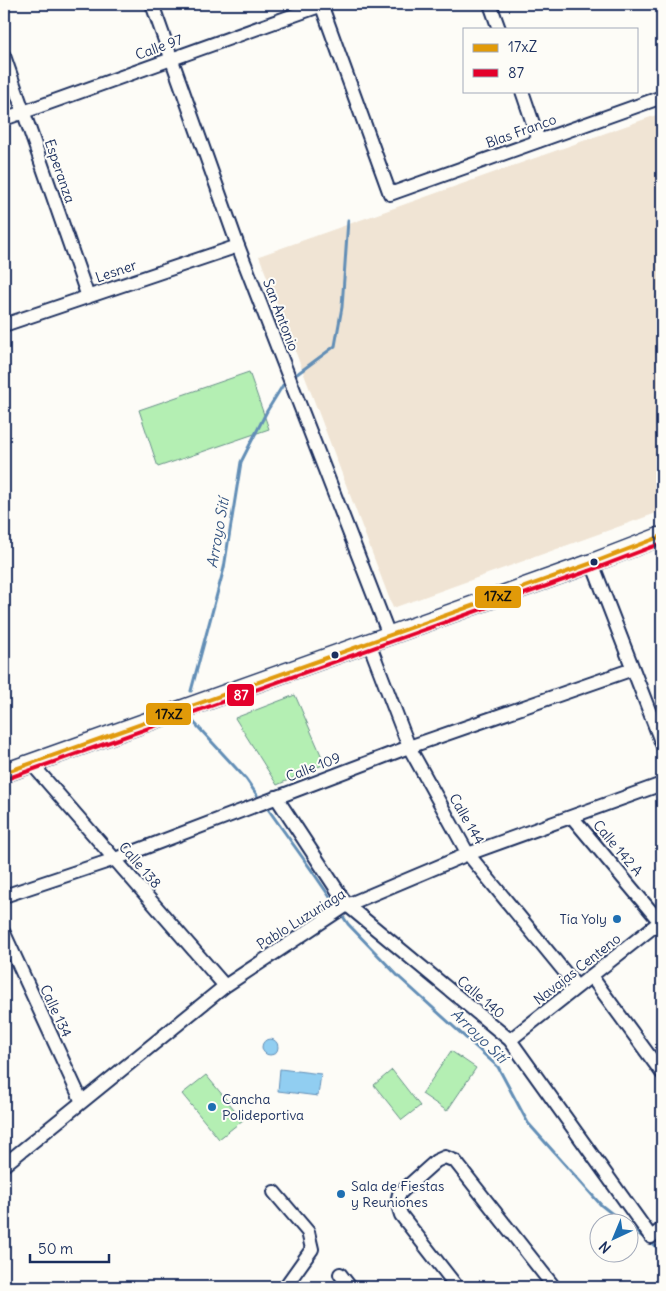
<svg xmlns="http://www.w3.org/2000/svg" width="666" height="1291" font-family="Delius,sans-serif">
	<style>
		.built { fill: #f0e4d4 }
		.green { fill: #b4efb3; stroke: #688f88 }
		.water { fill: #91cef1; stroke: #628eb6 }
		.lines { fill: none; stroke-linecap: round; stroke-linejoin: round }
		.stream { stroke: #628eb6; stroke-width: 3 }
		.street-casing { stroke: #1b2f5e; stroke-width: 16 }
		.secondary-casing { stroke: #1b2f5e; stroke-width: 21 }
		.street { stroke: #fdfcf7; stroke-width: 12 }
		.secondary { stroke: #fdfcf7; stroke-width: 18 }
		.bus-1-casing { stroke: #fdfcf7; stroke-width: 8 }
		.bus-2-casing { stroke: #fdfcf7; stroke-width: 8 }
		.bus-1 { stroke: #e19a09; stroke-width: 4 }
		.bus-2 { stroke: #e4002b; stroke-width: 4 }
		.bus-dot { fill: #1b2f5e; stroke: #fdfcf7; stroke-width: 2 }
		.poi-dot { fill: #1f6fb2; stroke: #fdfcf7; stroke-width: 2 }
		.labels { text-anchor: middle; stroke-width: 4; stroke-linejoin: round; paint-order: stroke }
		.street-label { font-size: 14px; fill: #1b2f5e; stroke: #fdfcf7 }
		.poi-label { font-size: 14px; fill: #1b2f5e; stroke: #fdfcf7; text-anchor: start }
		.water-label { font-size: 15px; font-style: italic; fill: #385783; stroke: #fdfcf7 }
		.line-badge { stroke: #fdfcf7; stroke-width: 2 }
		.badge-label { font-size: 14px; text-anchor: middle; font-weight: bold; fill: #fff }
		.pale-badge-label { font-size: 14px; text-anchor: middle; font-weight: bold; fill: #111 }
	</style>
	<rect width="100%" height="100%" fill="#fdfcf7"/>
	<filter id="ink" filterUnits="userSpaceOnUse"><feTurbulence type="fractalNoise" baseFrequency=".02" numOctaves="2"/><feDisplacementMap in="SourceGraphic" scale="10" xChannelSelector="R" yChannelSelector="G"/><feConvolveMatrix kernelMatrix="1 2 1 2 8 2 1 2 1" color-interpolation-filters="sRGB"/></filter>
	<g filter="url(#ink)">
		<path class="built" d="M662,113v398l-269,97 -134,-352z"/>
		<path class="green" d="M249,372l20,57 -111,38 -19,-57z
			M295,695l30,69 -48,21 -42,-67z
			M451,1051l25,17 -29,43 -25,-17z
			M392,1070l28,36 -18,14 -28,-35z
			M206,1075l37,45 -24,19 -37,-45z"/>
		<path class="water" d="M262 1047a8 8 0 1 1 16 0a8 8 0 1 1-16 0Z
			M280,1069l41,5 -3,22 -40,-5z"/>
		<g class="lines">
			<path class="stream" d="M297,374l38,-28 7,-39 6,-87
				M191,691l33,-123 17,-106 26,-51 16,-26
				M188,716l58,63 11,16
				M268,809l42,59 24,35
				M344,918l4,6 52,54 98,89 30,56 73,82 24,19
				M628,1226l34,25"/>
			<g class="street-casing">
				<path id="street" d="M152,4l86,242 151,389
					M321,4l69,190 272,-97
					M490,4l9,25
					M4,56l84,241
					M522,91l17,50
					M4,119l321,-115
					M4,325l234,-79
					M592,563l70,181
					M369,643l40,104 59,107 109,133
					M31,763l194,223
					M276,797l71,108 163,135 141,197 11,-8
					M572,817l88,105
					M4,896l111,-37 294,-112 224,-78
					M4,933l78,169
					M591,976l71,97
					M510,1040l152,-120
					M4,1165l221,-179 122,-81 121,-51 194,-70
					M274,1192l34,40 4,17 -27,38
					M340,1274l10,13
					M457,1287l-56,-72 -4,-13 2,-8 37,-33 9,-4 10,4 99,126"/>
			</g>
			<g class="secondary-casing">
				<path id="secondary" d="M4,773l588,-210 70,-27"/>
			</g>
			<use href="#street" class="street"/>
			<use href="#secondary" class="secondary"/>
			<g class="bus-1-casing">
				<path id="bus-1" d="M4,773l588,-210 70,-27"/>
			</g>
			<g class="bus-2-casing">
				<path id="bus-2" d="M6,779l588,-210 68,-26"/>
			</g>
			<use href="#bus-1" class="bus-1"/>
			<use href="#bus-2" class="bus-2"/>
		</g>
	</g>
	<g class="bus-dot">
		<circle cx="594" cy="562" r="4.5"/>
		<circle cx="335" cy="655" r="4.5"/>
	</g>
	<g class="poi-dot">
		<circle cx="617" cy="919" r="5"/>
		<circle cx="212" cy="1107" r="5"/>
		<circle cx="341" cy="1194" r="5"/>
	</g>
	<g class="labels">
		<g class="street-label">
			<text transform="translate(159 47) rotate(-20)" y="5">Calle 97</text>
			<text transform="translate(521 131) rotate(-20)" y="5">Blas Franco</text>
			<text transform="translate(60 171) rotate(71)" y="5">Esperanza</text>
			<text transform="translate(116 271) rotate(-19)" y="5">Lesner</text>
			<text transform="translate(281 315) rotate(69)" y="5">San Antonio</text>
			<text transform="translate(313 767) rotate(-21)" y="5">Calle 109</text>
			<text transform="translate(467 819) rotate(60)" y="5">Calle 144</text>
			<text transform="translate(618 848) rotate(50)" y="5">Calle 142 A</text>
			<text transform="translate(140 865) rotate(49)" y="5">Calle 138</text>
			<text transform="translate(301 919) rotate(-32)" y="5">Pablo Luzuriaga</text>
			<text transform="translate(577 969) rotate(-38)" y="5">Navajas Centeno</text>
			<text transform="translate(481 997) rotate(40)" y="5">Calle 140</text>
			<text transform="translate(56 1011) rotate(65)" y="5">Calle 134</text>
		</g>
		<g class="poi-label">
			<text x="607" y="924" text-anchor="end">Tía Yoly</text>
			<text x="222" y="1104">Cancha<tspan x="222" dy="16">Polideportiva</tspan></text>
			<text x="351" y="1191">Sala de Fiestas<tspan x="351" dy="16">y Reuniones</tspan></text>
		</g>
		<g class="water-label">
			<text transform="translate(218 533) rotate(-80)" y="5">Arroyo Sití</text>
			<text transform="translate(479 1036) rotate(44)" y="5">Arroyo Sití</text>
		</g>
	</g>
	<g class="line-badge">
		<rect x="474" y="585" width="48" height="24" rx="5" fill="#e19a09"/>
		<rect x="226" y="683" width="29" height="24" rx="5" fill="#e4002b"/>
		<rect x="145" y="702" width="47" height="24" rx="5" fill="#e19a09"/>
	</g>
	<g class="badge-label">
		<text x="241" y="700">87</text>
	</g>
	<g class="pale-badge-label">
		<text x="498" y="601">17xZ</text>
		<text x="169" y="719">17xZ</text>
	</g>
	<rect width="666" height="1291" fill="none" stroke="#fdfcf7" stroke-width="20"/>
	<rect x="10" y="10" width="646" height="1271" fill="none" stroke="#1b2f5e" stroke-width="2" filter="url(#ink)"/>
	<rect x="463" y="28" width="175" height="65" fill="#fdfcf7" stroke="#a3aaba"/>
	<rect x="473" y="44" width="25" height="8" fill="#e19a09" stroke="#a3aaba"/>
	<text x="508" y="52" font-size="15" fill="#1b2f5e">17xZ</text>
	<rect x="473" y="69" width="25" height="8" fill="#e4002b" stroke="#a3aaba"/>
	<text x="508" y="78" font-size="15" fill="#1b2f5e">87</text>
	<g transform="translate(614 1238) rotate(224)"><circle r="24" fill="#fdfcf7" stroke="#a3aaba"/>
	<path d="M0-4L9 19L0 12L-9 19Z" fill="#1f6fb2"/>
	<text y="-8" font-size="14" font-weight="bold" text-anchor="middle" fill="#1b2f5e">N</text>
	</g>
	<path d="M30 1254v8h79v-8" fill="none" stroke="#1b2f5e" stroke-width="2.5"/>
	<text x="38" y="1254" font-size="15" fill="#1b2f5e" stroke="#fdfcf7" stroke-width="4" paint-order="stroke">50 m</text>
</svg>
